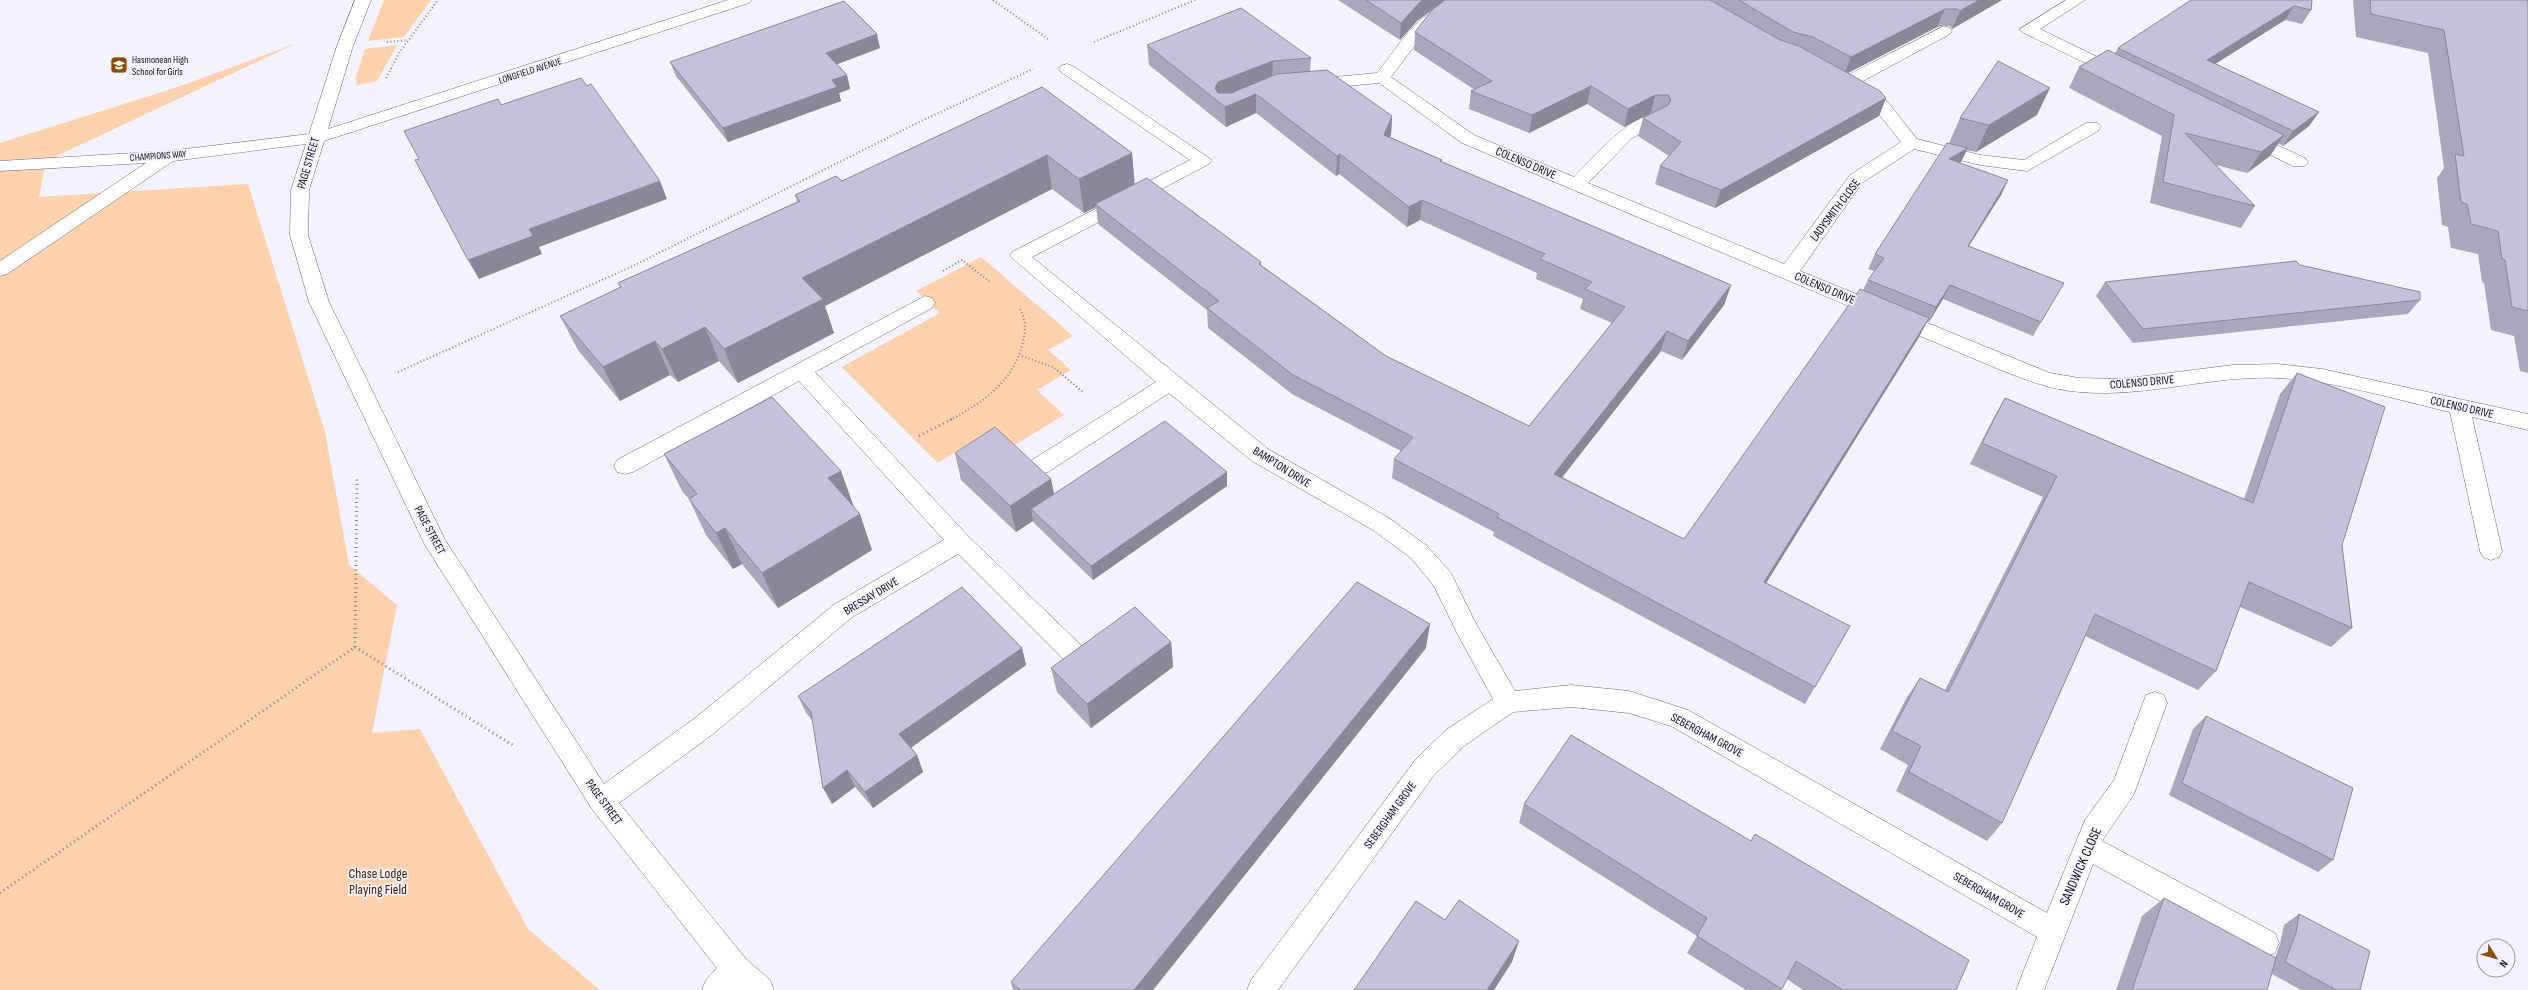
<svg xmlns="http://www.w3.org/2000/svg" width="2528" height="990" font-family="'Sofia Sans Condensed',sans-serif">
	<style>
		.green { fill: #fcd1ac }
		.lines { fill: none; stroke-linecap: round; stroke-linejoin: round }
		.minor-casing { stroke: #6c687e; stroke-width: 1 }
		.path-far1 { stroke: #86848e; stroke-width: 2; stroke-dasharray: 1 2.5; stroke-linecap: butt }
		.path { stroke: #86848e; stroke-width: 3; stroke-dasharray: 1 3.5; stroke-linecap: butt }
		.minor { fill: #fff; fill-rule: evenodd }
		.wall { fill: #aaa6bc }
		.shaded-wall { fill: #8b8799 }
		.building { fill: #c6c1db; stroke: #8b8799 }
		.labels { text-anchor: middle; stroke-width: 3.5; stroke-linejoin: round; paint-order: stroke }
		.far-poi-label { font-size: 10px; fill: #13111a; stroke: #f4f2fd; text-anchor: start }
		.far-street-label { font-size: 10px; fill: #13111a; stroke: #f4f2fd }
		.street-label { font-size: 12px; fill: #13111a; stroke: #f4f2fd }
		.near-street-label { font-size: 14px; fill: #13111a; stroke: #f4f2fd }
		.near-park-label { font-size: 14px; fill: #432505; stroke: #f4f2fd }
	</style>
	<rect width="100%" height="100%" fill="#f4f2fd"/>
	<path class="green" d="M384,0h47l-27,37 -36,4z
		M297,43l-251,118 -7,36 209,-13 77,248 24,133 48,40 -25,128 48,-4 108,200 72,61h-600v-847l178,-56z
		M397,45l-20,36 -20,4 -1,-8 9,-28z
		M981,257l92,79 -25,14 23,20 -34,20 27,25 -69,42 -19,-18 -38,24 -96,-96 98,-54 -24,-22z"/>
	<g class="lines">
		<g class="minor-casing">
			<path id="minor" d="M355,0h16l-18,46 -25,83 400,-129h24l-3,3 -425,138 -15,49 -1,45 21,67 116,238 159,244 91,-66 140,-114 109,-64 -145,-159 -166,91 -8,2 -8,-2 -3,-6 3,-6 308,-164 7,2 3,5 -3,5 -117,64 153,164 122,118 3,7 -3,7 -9,3 -9,-3 -114,-114 -107,64 -138,116 -94,69 127,156 24,21 4,10h-72l4,-10 11,-12 -125,-159 -167,-264 -116,-243 -19,-67 1,-45 15,-46 -133,17 -166,113 -7,2v-15l146,-98 -146,8v-10l168,-10 141,-17 28,-88z
				M1451,0h21l-3,3 -23,10 -17,14 -38,50 83,58 100,42c18,-18 61,-69 88,-63l3,4 -3,4 -30,16 -44,45 196,81 66,-89 51,-33 -27,-34 -23,-13 -2,-4 2,-4h12l23,13 31,39 63,16 44,5 62,-37h12l3,4 -3,4 -71,40 -47,-6 -66,-16 -52,34 -62,88 250,102 29,5 42,1 112,-14 45,-1 44,5 206,45v16l-56,-13 30,134 -3,6 -8,3 -8,-3 -3,-6 -30,-139c-56,-13 -114,-31 -172,-34 -67,-3 -132,20 -198,14 -30,-2 -57,-13 -84,-24l-534,-225 -83,-60 -66,6 -8,-5 8,-5 64,-6c22,-28 40,-59 74,-73z
				M2066,0h19l-45,29 84,41 2,3 -2,3h-12l-90,-44 -2,-3z
				M1944,26l6,2 2,3 -2,3 -100,54h-12l-12,-10 8,-5 10,4z
				M1067,64l6,2 139,94 -3,4 -177,93 236,192 121,69 38,28 24,27 24,49 40,69 56,-6 58,6 59,19 359,203 38,-93 29,-40 29,-77 3,-8 9,-3 9,3 3,8 -33,91 -32,47 173,92 4,10 -4,10 -10,4 -10,-4 -162,-89 -49,126h-28l21,-53 -366,-211 -42,-13 -58,-6 -58,5 -49,34 -30,29 -156,215h-31l4,-10 165,-221 30,-29 47,-31 -35,-64 -24,-49 -23,-28 -38,-28 -121,-69 -83,-68 -121,79 -8,2 -8,-2 -3,-6 3,-6 124,-78 -146,-126 2,-4 178,-92 -129,-88 -2,-3 2,-3z
				M2248,132l57,26 3,4 -3,4h-12l-51,-25 -3,-4 3,-4z"/>
		</g>
		<path class="path-far1" d="M993,0l55,39
			M387,42l21,-2
			M1094,42l101,-42
			M386,78l13,-25 39,-53
			M943,271l19,-11 28,22
			M1022,356l31,11 30,25
			M398,372l235,-106 282,-142 118,-55
			M950,420c34,-18 64,-39 73,-78 3,-13 3,-23 -4,-35"/>
		<path class="path" d="M919,436l33,-17
			M355,647l2,-168
			M355,647l159,99
			M0,893l355,-246"/>
		<use href="#minor" class="minor"/>
	</g>
	<path class="wall" d="M1338,0h664l-50,29 -2,-3 -13,1 -89,46 38,25 -7,18 -164,92 -60,-24 5,-18 9,-10 -31,-20 5,-18 10,-5h-2l-27,14 -37,-23 -58,29 -60,-24 2,-18 4,-1 -61,-40 1,-18 25,-28 -23,17 -17,19z
		M2312,0l-1,10 -9,14 -17,-4 -70,44 104,48 -10,14 -26,20 -5,-3 -8,13 -23,17 -31,-8 39,41 -14,22 -91,-25 12,-67 -93,-48 10,-21 36,-14 3,-5z
		M2353,0h175v373l-8,-2 -6,-35 -23,-6 -7,-47 -2,-1 -4,-28 -27,-6 -3,-21 -6,-2 -5,-47 7,-10 -16,-115 -72,-16z
		M1147,45l164,13 -1,13 82,45 -1,19 -1,2 52,23v2l289,123 -7,20 -42,55 -21,-9 -99,126 122,62 179,-249 5,-10 6,-9 -6,-2 7,-15 74,-111 11,-25 77,-3 -61,37 -10,-2 -5,12 -2,1 49,17 -7,15 -32,51 95,37 -31,53 -90,-37 -14,23 -2,-1 -8,16 -153,246 84,43 -45,78 -312,-168 1,-4 -102,-54 2,-19 7,-8 -109,-57 -84,-66 -1,-18 -109,-86 -2,-17 -12,6 -32,-24 -227,117 9,27 -96,50 -19,-22 -41,21 -8,-7 -50,26 -42,-51 -18,-34 60,-29 -2,-4 179,-81 -2,-7 47,-14 200,-94 90,66 2,31 127,78v3l125,91 143,70 83,-103 -32,-14 3,-10 -47,-20 1,-6 -117,-53 -13,7 -68,-53 -3,2 -80,-63 -30,14 -77,-62z
		M880,48l-43,16 10,11 3,14 -11,4 2,8 -113,41 -52,-66 -6,-14z
		M2300,265l120,35 -12,14 -275,29 -37,-47 9,-14z
		M2297,373l45,172 10,83 -21,19 -91,-40 -24,64 -18,19 -113,-54 -83,187 -15,18 -91,-50 12,-26 -28,-16 27,-52 13,-19 25,12 98,-193 -73,-33 23,-45 12,-21 239,101 36,-105z
		M955,453l96,26 3,15 173,-22v14l-134,94 -59,-57 -1,-2 -17,11 -55,-52z
		M664,454l189,52 19,44 -94,58 -36,-44 -9,5 -27,-34 -17,-36 -7,-8z
		M1171,642l2,25 -82,61 -34,-36 -6,-24z
		M1022,648l4,17 -115,83 6,7 6,17 -50,36 -18,-21 -23,17 -19,-83 -7,-8 -8,-17z
		M1426,648l-273,342h-140l-2,-8z
		M2206,716l127,144 -15,12 -149,-77 24,-66z
		M1524,804l432,186h-153l-16,-11 -6,11h-35l-59,-37 10,-17 -178,-113z
		M2164,898l111,60 5,-14 4,-19 15,-11 61,76h-59l-29,-16 -5,16h-151l26,-74z"/>
	<path class="shaded-wall" d="M1423,0h25l-10,5 -21,16 -17,19 1,-17 18,-20z
		M1979,0h23l-50,29 8,-18z
		M2294,6l-9,14 -86,54 8,-14z
		M1945,9l-8,18 -93,48 7,-18z
		M877,34l3,14 -50,19 -4,-14z
		M1273,61l-1,20 -54,21 -3,-14 3,-6z
		M847,75l3,14 -11,4 2,8 -113,41 -5,-14 109,-48z
		M1591,86l-4,18 -58,29 3,-18z
		M2050,88l-13,27 -61,37 13,-27z
		M1256,94v19l-30,14 -1,-20z
		M1655,95l-4,18 -27,14 4,-18z
		M1886,98l-7,18 -164,92 6,-18z
		M2319,112l-10,14 -26,20 10,-15z
		M1392,116l-1,19 -8,19 1,-19z
		M2284,135l-14,21 -23,17 14,-21z
		M1968,148l-7,14 -19,12 7,-15z
		M1132,153l3,34 -40,17 1,3 -12,6 -5,-34z
		M1340,154l-1,20 -3,2 1,-20z
		M1047,155l5,34 -227,117 9,27 -96,50 -14,-34 78,-71z
		M2008,180l-7,15 -41,65 8,-14z
		M660,181l7,18 -128,48 3,7 -63,25 -11,-19 61,-31z
		M1422,200l-2,20 -13,7 2,-20z
		M1731,285l-7,20 -42,55 6,-19z
		M1950,285l-7,14 -14,23 7,-15z
		M1929,318l-10,19 -164,264 9,-19z
		M705,327l14,34 -41,21 -16,-33z
		M1667,331l-6,20 -111,142 4,-19z
		M655,341l15,34 -50,26 -17,-34z
		M841,471l13,36 -26,-29z
		M1227,472v14l-134,94 -2,-14z
		M1051,479l5,26 -25,4 2,12 -17,11 -6,-26z
		M860,514l12,36 -94,58 -16,-35z
		M725,528l17,36 -9,5 -17,-36z
		M1430,624l-4,24 -273,342h-19z
		M1171,642l2,25 -82,61 -4,-24z
		M1022,648l4,17 -120,86 -7,-17z
		M917,755l6,17 -50,36 -8,-16z
		M847,770l8,17 -23,17 -9,-16z
		M1519,941l-7,21 -18,28h-7z"/>
	<path class="building" d="M1366,0h57l-4,3 -18,20z
		M1445,0h265l70,40 19,6 81,45 6,7 -165,92 -61,-24 21,-24 -38,-24 25,-13 3,-5 -3,-5h-13l-27,14 -37,-23 -59,29 -61,-24 21,-10 -77,-49 17,-22z
		M1739,0h240l-19,11 -3,-2h-12l-94,48 -38,-20 -20,-5z
		M2191,0h121l-1,10 -17,-4 -87,54 112,52 -26,19 -175,-83z
		M2370,0h158v311l-16,-4 -7,-47 -3,-1 -4,-28 -27,-7 -4,-20 -6,-2 -6,-48 9,2 -20,-126 -73,-16z
		M844,1l33,33 -51,19 21,22 -15,5 5,7 -114,41 -53,-66z
		M1241,8l70,50 -38,3 -55,21 -3,6 3,5h13l46,-19 50,-4 65,46 -8,19 58,25 -2,1 291,124 -43,56 -21,-10 -113,143 130,65 176,-250 69,29 -165,264 86,44 -35,61 -279,-149 -39,-21 2,-3 -105,-55 19,-22 -120,-62 -86,-67 12,-7 -124,-97 52,-26 114,84 -2,2 127,92 143,70 96,-119 -40,-18 7,-7 -52,-23 5,-5 -123,-54 -13,7 -69,-53 -3,2 -81,-62 -31,13 -78,-62z
		M2108,50l176,85 -23,17 -76,-19 70,73 -92,-24 11,-67 -95,-48z
		M1998,61l52,27 -61,37 -29,-7z
		M581,78l6,8 4,-2 69,97 -131,48 4,7 -65,24 -53,-100 4,-1 -15,-28 94,-32 3,6z
		M1042,87l90,66 -53,26 -32,-24 -245,123 21,21 -99,50 -19,-22 -43,22 -7,-8 -52,26 -43,-51 61,-29 -3,-4 182,-82 -5,-6 41,-19 6,5z
		M1947,143l21,5 -19,11 59,21 -40,66 96,37 -23,39 -91,-37 -14,22 -68,-27 16,-22 -9,-4z
		M2296,261l4,4 120,27v8l-277,29 -38,-47z
		M2297,373l88,34 -43,138 10,83 -103,-46 -33,89 -121,-57 -93,209 -93,-51 12,-26 -29,-15 28,-53 28,14 109,-216 -75,-33 23,-45 248,105z
		M772,397l69,74 -13,7 32,36 -98,59 -37,-45 -9,5 -27,-34 8,-5 -33,-40z
		M1165,421l62,51 -136,94 -60,-57z
		M995,427l56,52 -41,27 -55,-53z
		M1357,582l73,42 -296,366h-114l-9,-8z
		M962,587l60,61 -123,86 18,21 -52,37 -18,-22 -24,18 -12,-76 -13,-16z
		M1135,607l36,35 -84,62 -36,-36z
		M2206,716l147,72 -20,72 -151,-77z
		M1571,735l180,106 4,-7 214,126 -13,30h-113l-47,-29 -14,28 -85,-53 10,-18 -183,-114z
		M2164,898l112,60 -9,32h-135z
		M1459,900l60,41 -32,49h-133l62,-89 29,19z
		M2299,914l71,37 -10,39h-24l-51,-28 11,-29z"/>
	<defs>
		<g id="school-square" transform="scale(0.9)"><rect x="-9" y="-9" width="18" height="18" rx="4" fill="#884e06" stroke="#f4f2fd"/><path d="M0-5L7-2L0 1L-7-2ZM-4 1L0 2.5L4 1V4Q0 6-4 4Z" fill="#fff"/></g>
	</defs>
	<g fill-rule="evenodd">
		<use href="#school-square" x="119" y="65"/>
	</g>
	<g class="labels">
		<g class="far-poi-label">
			<text x="132" y="63">Hasmonean High<tspan x="132" dy="12">School for Girls</tspan></text>
		</g>
		<g class="far-street-label">
			<text transform="translate(530 70) rotate(-18)" y="4">LONGFIELD AVENUE</text>
			<text transform="translate(158 155) rotate(-4)" y="4">CHAMPIONS WAY</text>
		</g>
		<g class="street-label">
			<text transform="translate(308 163) rotate(-74)" y="4">PAGE STREET</text>
			<text transform="translate(1526 163) rotate(23)" y="4">COLENSO DRIVE</text>
			<text transform="translate(1835 210) rotate(-53)" y="4">LADYSMITH CLOSE</text>
			<text transform="translate(1825 288) rotate(23)" y="4">COLENSO DRIVE</text>
			<text transform="translate(2142 382) rotate(-5)" y="4">COLENSO DRIVE</text>
			<text transform="translate(2462 407) rotate(13)" y="4">COLENSO DRIVE</text>
			<text transform="translate(1282 467) rotate(32)" y="4">BAMPTON DRIVE</text>
			<text transform="translate(430 530) rotate(62)" y="4">PAGE STREET</text>
			<text transform="translate(871 596) rotate(-31)" y="4">BRESSAY DRIVE</text>
			<text transform="translate(1707 735) rotate(28)" y="4">SEBERGHAM GROVE</text>
			<text transform="translate(604 802) rotate(54)" y="4">PAGE STREET</text>
			<text transform="translate(1390 815) rotate(-54)" y="4">SEBERGHAM GROVE</text>
			<text transform="translate(1989 895) rotate(30)" y="4">SEBERGHAM GROVE</text>
		</g>
		<g class="near-street-label">
			<text transform="translate(2080 866) rotate(-66)" y="5">SANDWICK CLOSE</text>
		</g>
		<g class="near-park-label">
			<text x="378" y="878">Chase Lodge<tspan x="378" dy="16">Playing Field</tspan></text>
		</g>
	</g>
	<g transform="translate(2496 958) rotate(127)"><circle r="19" fill="#f4f2fd" stroke="#9a98a2"/>
	<path d="M0-3L7 15L0 10L-7 15Z" fill="#884e06"/>
	<text y="-6" font-size="11" font-weight="bold" text-anchor="middle" fill="#13111a">N</text>
	</g>
</svg>
